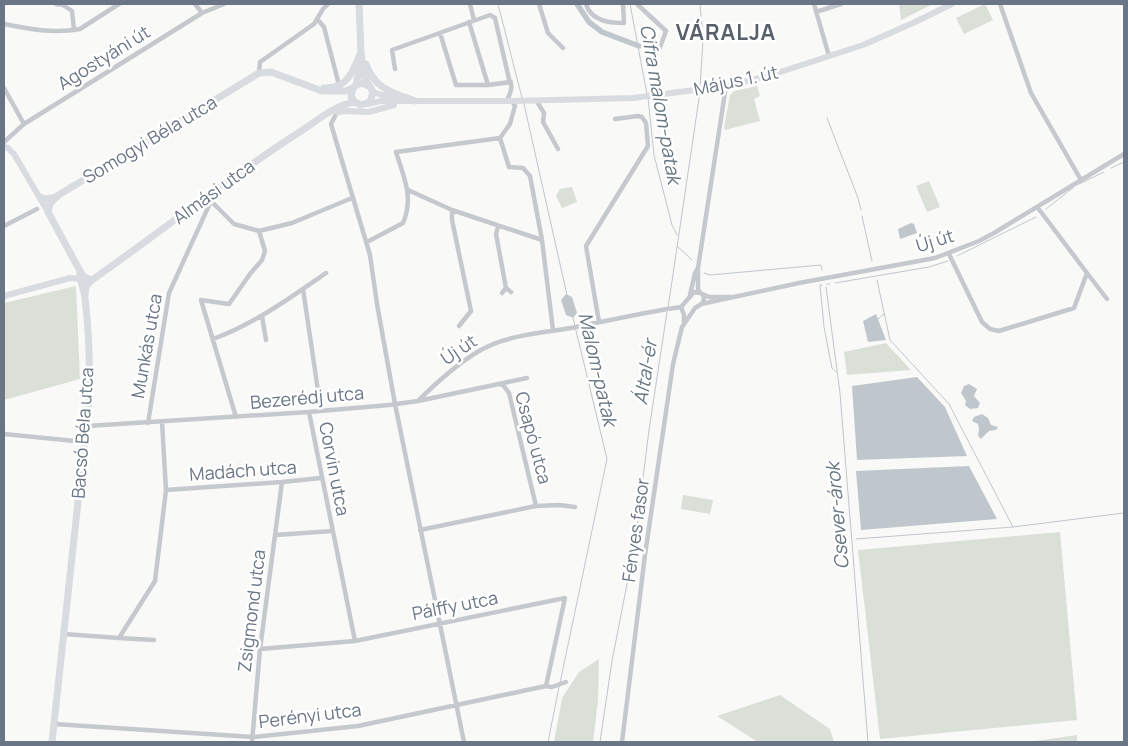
<svg xmlns="http://www.w3.org/2000/svg" width="1128" height="746" font-family="Manrope,sans-serif">
	<style>
		.green { fill: #dae0d8 }
		.water { fill: #bfc7cd }
		.lines { fill: none; stroke-linecap: round; stroke-linejoin: round }
		.stream { stroke: #bfc7cd; stroke-width: 1 }
		.canal { stroke: #bfc7cd; stroke-width: 5.5 }
		.street { stroke: #c5c8cc; stroke-width: 4.5 }
		.secondary { stroke: #d8dbdf; stroke-width: 6 }
		.primary { stroke: #d8dbdf; stroke-width: 7 }
		.labels { text-anchor: middle; stroke-width: 5; stroke-linejoin: round; paint-order: stroke }
		.street-label { font-size: 18px; fill: #6a7686; stroke: #fff }
		.water-label { font-size: 19px; font-style: italic; fill: #667681; stroke: #fff }
		.district-label { font-size: 22px; font-weight: bold; letter-spacing: 1px; fill: #57606c; stroke: #fff }
	</style>
	<rect width="100%" height="100%" fill="#f9f9f7"/>
	<path class="green" d="M899,4h34l-32,16z
		M985,4l8,16 -29,14 -8,-16z
		M757,86l3,10 -6,3 6,22 -35,9 -1,-2 6,-33 4,-4z
		M929,181l11,26 -13,5 -11,-26z
		M572,187l5,15 -15,6 -6,-12 4,-7z
		M76,286l4,93 -76,21v-97z
		M886,343l25,27 -64,5 -3,-23z
		M683,495l30,5 -3,14 -29,-5z
		M1060,532l17,188 -197,19 -22,-189z
		M599,659l-1,42 -5,41h-39l8,-44 17,-26z
		M780,695l50,34 4,13h-76l-41,-26z
		M1077,735v7h-49z"/>
	<path class="water" d="M911,223l3,1 3,9 -17,6 -2,-10z
		M566,294l6,3 5,16 -4,5 -7,-3 -5,-15z
		M876,314l10,26 -18,2 -5,-21z
		M917,377l28,30 22,49 -110,4 -5,-74z
		M969,384l8,5 -3,7 6,7 -2,5 -8,1 -5,-4 1,-4 -5,-8 3,-7z
		M982,414l6,4 3,7 7,2 -2,3 -7,1 -8,8 -3,-3 1,-7 -1,-5 -6,-3 2,-4z
		M969,466l28,53 -136,11 -5,-59z"/>
	<g class="lines">
		<path class="stream" d="M498,4l24,94
			M630,4l17,90
			M700,4l3,35 -3,49
			M648,98l6,57 18,70 5,10
			M524,104l43,191
			M827,118l31,80 3,12
			M1111,168l13,-6
			M1079,184l25,-12
			M1046,209l28,-22
			M862,216l10,45
			M677,246l15,14
			M957,256l79,-39
			M704,273l6,2 111,-10 1,5
			M877,280l13,60 59,64 64,123
			M835,283l94,-16 19,-6
			M827,284h3
			M822,285h-2l4,42 8,41 4,4
			M826,287l14,106 28,349
			M668,308l32,-216
			M878,319l6,-5
			M856,539l157,-12 111,-14
			M560,683l47,-224 -34,-141
			M548,742l11,-55
			M600,742l12,-81 23,-118 14,-113 18,-118"/>
		<path class="canal" d="M577,4l12,18 13,10 37,14"/>
		<path class="street" d="M56,4l7,1 9,6 2,19
			M195,4l7,9
			M470,4l4,16
			M539,4l9,29 15,15
			M586,4c5,17 23,19 38,19l-1,-19
			M637,4l29,27 -6,16
			M814,4l15,52
			M1000,4l31,89 50,87
			M816,12l25,-8
			M318,20l6,7 15,58
			M469,22l19,63
			M4,24c25,5 50,10 76,5l39,-25
			M440,33l16,52h32l23,-3
			M395,69l-3,-19 98,-35 5,3 14,61c5,7 1,14 -2,22
			M259,73l1,-11 54,-38 9,-15 5,-5
			M4,88l20,36
			M536,100l8,13 -1,9 15,27
			M512,101l3,5 -5,18 -10,14 9,29 14,1 7,8 12,64 11,90
			M337,112l-6,12 39,131 7,49 18,100 69,338
			M4,142l20,-18 178,-111 22,-9
			M408,190l44,20 90,30
			M211,201l23,23 25,7 33,-8 60,-25
			M452,210v10l19,91 -12,15
			M4,226l33,-17
			M498,227l-2,7 10,54
			M367,242l36,-19c11,-26 1,-45 -7,-71l104,-14
			M949,254l33,68 8,7 9,2 75,-23 13,-35 -49,-65
			M1087,273l20,26
			M303,289l18,122
			M502,293l4,-5 5,4
			M700,293l-2,-4v-21l28,-182
			M690,295l5,-22 3,-5
			M701,304l98,-21 136,-25 44,-17 15,-8 130,-79
			M681,307l13,-15 6,1 9,4h22
			M681,307l3,8v7
			M262,316l4,24
			M599,322l-13,-76 62,-100 -2,-23 -4,-6 -4,-1 -23,3
			M213,339c41,-15 77,-41 113,-66
			M499,384l4,1 6,8 27,113
			M419,400c18,-18 38,-36 60,-49 27,-16 62,-18 92,-23 37,-7 73,-16 110,-21
			M309,412l46,229
			M236,417l-35,-117 28,4 21,-30 12,-14 3,-9 -6,-20
			M148,423l21,-130 42,-92 1,-8
			M87,426l222,-14 80,-7 29,-4 109,-23
			M4,434l81,8
			M166,490l116,-8 39,-4
			M420,530l116,-24 23,-1 16,2
			M275,535l58,-4
			M64,634l55,4 36,-57 11,-91 -4,-68
			M119,638l35,2
			M260,649l95,-8 210,-43 -19,88
			M54,724l199,13 105,-11 188,-40 6,1 14,-5
			M252,742l8,-93 22,-167
			M622,742l23,-187 28,-191 9,-37 13,-19 8,-5 1,-6 -2,-3"/>
		<path class="secondary" d="M373,92l9,3 22,4
			M368,104l13,-3h131l121,-3 93,-12 42,-10 95,-31 50,-22 39,-19
			M337,112l11,-1 21,1 25,-7
			M4,147l4,1 6,6 34,58
			M4,296l66,-18 10,1"/>
		<path class="primary" d="M366,64c9,25 25,28 49,37
			M356,85l4,-20
			M324,88c23,1 29,-16 36,-34
			M353,88l-2,9 4,5 6,3 9,-3 3,-10 -9,-16 -3,-24 -2,-48
			M40,197l6,2 11,-2
			M92,280l-8,-3 -4,-6 -32,-59 2,-8 7,-8 202,-123 12,-1 51,19h24l15,-8 8,3
			M85,295l1,-9 6,-6c70,-49 137,-103 209,-149 17,-11 34,-26 54,-29
			M52,742l37,-342c1,-34 0,-69 -4,-102 -1,-10 -6,-17 -5,-27"/>
	</g>
	<g class="labels">
		<g class="street-label">
			<text transform="translate(104 58) rotate(-32)" y="6">Agostyáni út</text>
			<text transform="translate(736 81) rotate(-12)" y="6">Május 1. út</text>
			<text transform="translate(150 140) rotate(-31)" y="6">Somogyi Béla utca</text>
			<text transform="translate(214 192) rotate(-36)" y="6">Almási utca</text>
			<text transform="translate(935 241) rotate(-17)" y="6">Új út</text>
			<text transform="translate(147 346) rotate(-80)" y="6">Munkás utca</text>
			<text transform="translate(459 350) rotate(-34)" y="6">Új út</text>
			<text transform="translate(307 398) rotate(-5)" y="6">Bezerédj utca</text>
			<text transform="translate(83 433) rotate(-86)" y="6">Bacsó Béla utca</text>
			<text transform="translate(533 438) rotate(75)" y="6">Csapó utca</text>
			<text transform="translate(334 469) rotate(79)" y="6">Corvin utca</text>
			<text transform="translate(243 471) rotate(-4)" y="6">Madách utca</text>
			<text transform="translate(636 530) rotate(-82)" y="6">Fényes fasor</text>
			<text transform="translate(455 606) rotate(-11)" y="6">Pálffy utca</text>
			<text transform="translate(252 611) rotate(-83)" y="6">Zsigmond utca</text>
			<text transform="translate(310 716) rotate(-7)" y="6">Perényi utca</text>
		</g>
		<g class="water-label">
			<text transform="translate(661 104) rotate(80)" y="7">Cifra malom-patak</text>
			<text transform="translate(598 369) rotate(77)" y="7">Malom-patak</text>
			<text transform="translate(645 372) rotate(-81)" y="7">Által-ér</text>
			<text transform="translate(837 516) rotate(-95)" y="7">Csever-árok</text>
		</g>
		<g class="district-label">
			<text x="726" y="40">VÁRALJA</text>
		</g>
	</g>
	<rect width="1128" height="746" fill="none" stroke="#6a7686" stroke-width="10"/>
</svg>
